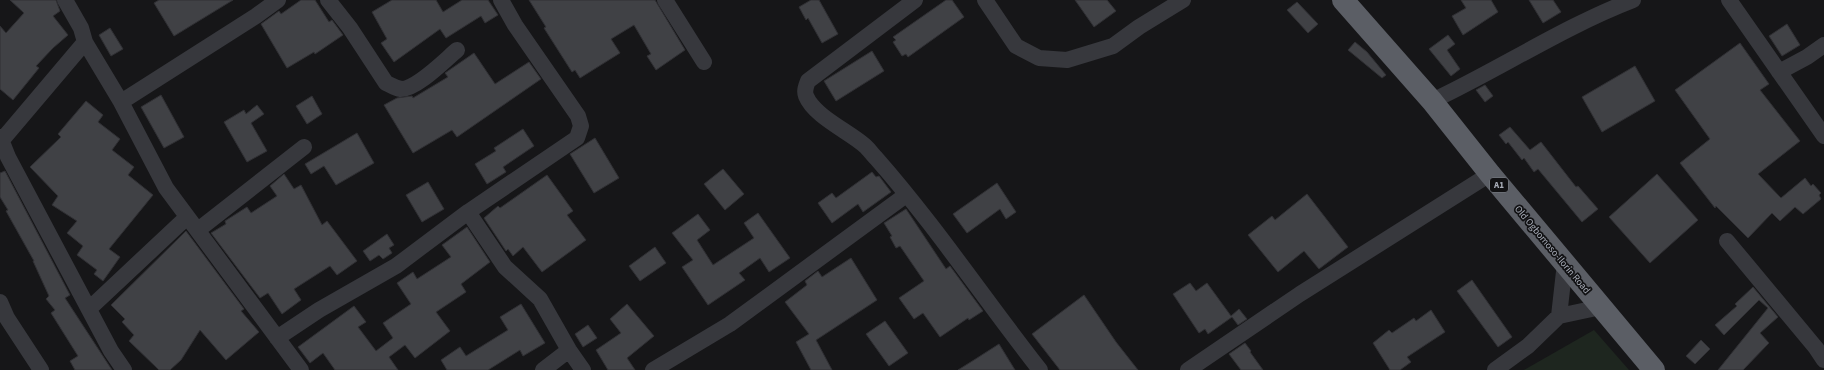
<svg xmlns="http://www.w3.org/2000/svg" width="1824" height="370" font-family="'Source Sans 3',sans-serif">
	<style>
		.green { fill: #1e261f }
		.building { fill: #404145; stroke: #303034 }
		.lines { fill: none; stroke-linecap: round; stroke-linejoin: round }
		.minor { stroke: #37383d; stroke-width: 16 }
		.trunk { stroke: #5b5e65; stroke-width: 22 }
		.labels { text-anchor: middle; stroke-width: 3.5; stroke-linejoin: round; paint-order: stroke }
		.shield { fill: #111113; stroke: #7b7e86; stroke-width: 1 }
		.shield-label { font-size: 9px; font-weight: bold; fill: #a8adb8 }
		.street-label { font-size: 10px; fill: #a8adb8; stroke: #111113 }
	</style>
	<rect width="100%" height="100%" fill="#161618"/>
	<path class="green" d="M1594,330l35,40h-105z"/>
	<path class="building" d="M10,0h46l4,11 -7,5 15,19 -15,13 -17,18 3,2 -26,32 -13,-11v-63l6,7 18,-20z
		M159,0h74l-59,36 -20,-33z
		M301,0h14l14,22 3,-2 11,15 -28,19 -1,-2 -27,16 -26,-44 18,-13 2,3z
		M392,0h44l7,12 19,-12h26l10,15 -13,8 -4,-7 -35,22 -6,-9 -46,33 -13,-19 6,-4 -15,-27z
		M529,0h126l30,50 -29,20 -9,-14 4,-2 -17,-29 -23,14 9,14 -40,25 -5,-8 -3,2 -28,-44 2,-1z
		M811,0h8l19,34 -16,9 -14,-25 -2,2 -7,-13z
		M946,0h6l12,17 -56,40 -2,-3 -4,2 -9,-14 3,-2 -3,-3z
		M1075,0h32l9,11 -22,16z
		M1461,0h30l7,12 -35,23 -11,-19 14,-8z
		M1529,0h24l8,12 -18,11z
		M1297,2l21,22 -10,9 -21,-23z
		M1787,24l13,21 -18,11 -13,-20z
		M110,28l13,21 -12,7 -12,-21z
		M1448,35l7,9 -8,6 13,19 -9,7 -22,-27z
		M1355,42l12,10 19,23 -4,3 -34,-28z
		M1740,43l29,41 -9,6 40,51 -42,33 23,24 24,-20 6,8 2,-2 8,9 -2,2 2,4 -18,15 -8,-7 -15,14 -8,-8 -24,25 -32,-32 -1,2 -35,-45 30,-24 -35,-49z
		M872,51l12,20 -48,30 -12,-20z
		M474,53l21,31 34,-22 12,17 -84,58 -5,-7 -39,23 -29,-48 13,-7 15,-2 1,2 35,-21 -3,-4z
		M1635,66l20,35 -53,31 -20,-35z
		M1485,85l8,11 -8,6 -9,-12z
		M161,95l23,42 -20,11 -23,-41z
		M312,96l10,18 -15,10 -11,-18z
		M86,101l17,14 -5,7 22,17 -8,11 22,17 -6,8 25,20 -44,54 11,8 -17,24 -9,-7 3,-4 -20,-15 6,-9 -16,-13 10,-12 -25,-16 6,-9 -28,-29 31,-30 -3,-3z
		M257,105l7,9 -13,9 16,28 -20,11 -23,-40 20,-12 2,4z
		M1510,127l20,23 11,-8 35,45 2,-1 20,23 -16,13 -44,-53 -4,3 -10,-14 -2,2 -14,-18 -2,2 -7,-9z
		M523,129l11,17 -31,21 3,5 -19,12 -12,-20 21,-13 -2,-3z
		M357,133l17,30 -38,22 -12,-19 -13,8 -6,-10z
		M595,138l24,40 -25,15 -24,-39z
		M723,169l21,25 -19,16 -21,-26z
		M5,171l65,124 -5,3 47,72h-37l-5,-9 8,-5 -27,-43 4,-3 -9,-11 3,-3 -16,-35h1l-28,-50 2,-1 -8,-13v-24z
		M872,172l4,5 3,-1 12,16 -28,20 -5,-8 -26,19 -14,-20 14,-10 4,5z
		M284,174l10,15 7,-4 21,40 5,-4 30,40 -20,14 -7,-9 -36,23 7,11 -19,14 -14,-21 -8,5 -49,-65 15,-9 -1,-3 22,-14 4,6 26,-17 -7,-10z
		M1657,174l41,46 -48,43 -41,-46z
		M547,175l26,36 -6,4 19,25 -44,32 -19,-25 -10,9 -5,-7 -2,2 -22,-33 14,-12 2,2z
		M428,182l16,27 -22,13 -16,-27z
		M997,183l19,29 -10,7 -6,-10 -33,24 -14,-19z
		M1307,194l41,53 -29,22 -15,-18 -26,21 -30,-37 24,-19 3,4z
		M906,209l40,60 4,-3 33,45 -14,9 -1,-2 -28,19 -17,-24 -9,6 -15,-21 25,-17 -24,-35 -4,2 -6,-11 2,-1 -8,-13z
		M758,213l32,45 -21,14 -9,-14 -21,15 6,7 -37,25 -26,-38 11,-7 -21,-27 26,-19 12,16 -13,10 16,25 41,-27 -10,-15z
		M467,227l23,35 -29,22 5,8 -30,20 14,19 -35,27 -10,-13 -16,12 9,13h-63l-12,-17 -13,10 -12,-16 56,-41 12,16 -8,5 18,24 17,-13 -10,-15 28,-19 -14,-21 16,-11 4,7 34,-22 -9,-12z
		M186,231l58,78 -3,2 18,21 -33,28 -26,-30 -19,30 -11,10h-11l-30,-29 5,-6 -12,-13 3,-3 -14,-14z
		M387,234l7,11 -5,3 3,5 -9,6 -4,-4 -9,6 -7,-10z
		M655,247l11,16 -26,18 -11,-15z
		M851,258l26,42 -61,40 16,30h-21l-15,-28 13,-8 -24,-32 22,-17 -2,-4 13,-10 4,6z
		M1472,280l40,57 -14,10 -41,-56z
		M1190,283l6,8 11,-8 24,33 8,-7 8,10 -9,6 -6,-8 -24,17 -3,-5 -6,4 -26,-39z
		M1753,287l25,30 -18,16 9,10 -26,27h-25l50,-62 -9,-8 -35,35 -9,-10 22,-19 -2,-2z
		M1084,295l32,47 22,28h-78l-28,-36z
		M521,304l24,39 -22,13 -3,-6 -32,20h-41l-6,-10 19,-13 6,9 42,-26 -8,-13z
		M627,304l27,32 -27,22 8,12h-27l-12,-20 25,-17 -11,-14z
		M1431,310l14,22 -38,25 4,5 -11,8h-10l-17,-27 16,-13 3,3 22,-15 2,3z
		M885,321l23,32 -19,13 -23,-32z
		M588,325l9,13 -14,9 -8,-13z
		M1701,340l9,9 -15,15 -9,-8z
		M1245,343l6,8 -1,1 13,18h-22l-12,-16z
		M999,344l16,26h-57l16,-10z"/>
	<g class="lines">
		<path class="minor" d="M65,0l16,28 4,14 36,60 45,86 135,182
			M328,0l22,28 36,55c5,2 9,5 15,6 16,0 44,-29 56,-39
			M665,0l39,62
			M915,0l-107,81c-2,5 -4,10 -2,15 8,20 42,35 58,49 4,3 8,9 12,13 59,67 109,142 164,212
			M985,0l31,46 23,12 28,2 46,-14 26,-19 44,-27
			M1729,0l95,136
			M1779,72l28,-15 17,-12
			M1432,101c68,-32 131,-74 201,-101
			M121,102l135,-86 22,-16
			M0,137l8,20 103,194 13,19
			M2,140l83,-98
			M468,212l37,55 35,32 29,51 14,20
			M198,230l106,-83
			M1727,241l89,107 8,12
			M0,302l7,16 34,52
			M89,309l98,-92
			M1559,316l6,-53
			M277,338l42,-28 77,-44 72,-54 109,-74 4,-12 -3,-10 -63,-91 -14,-25
			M543,370l26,-20
			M653,370l77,-46 176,-129
			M1188,370l112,-76 190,-120
			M1495,370l33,-24 31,-30 42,-9"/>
		<path class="trunk" d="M1343,0l89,101 58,73 164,196"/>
	</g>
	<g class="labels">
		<rect class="shield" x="1490" y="178" width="18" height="14" rx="3"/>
		<g class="shield-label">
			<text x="1499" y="188">A1</text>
		</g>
		<g class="street-label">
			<text transform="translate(1553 249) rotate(50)" y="4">Old Ogbomoso-Ilorin Road</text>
		</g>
	</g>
</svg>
